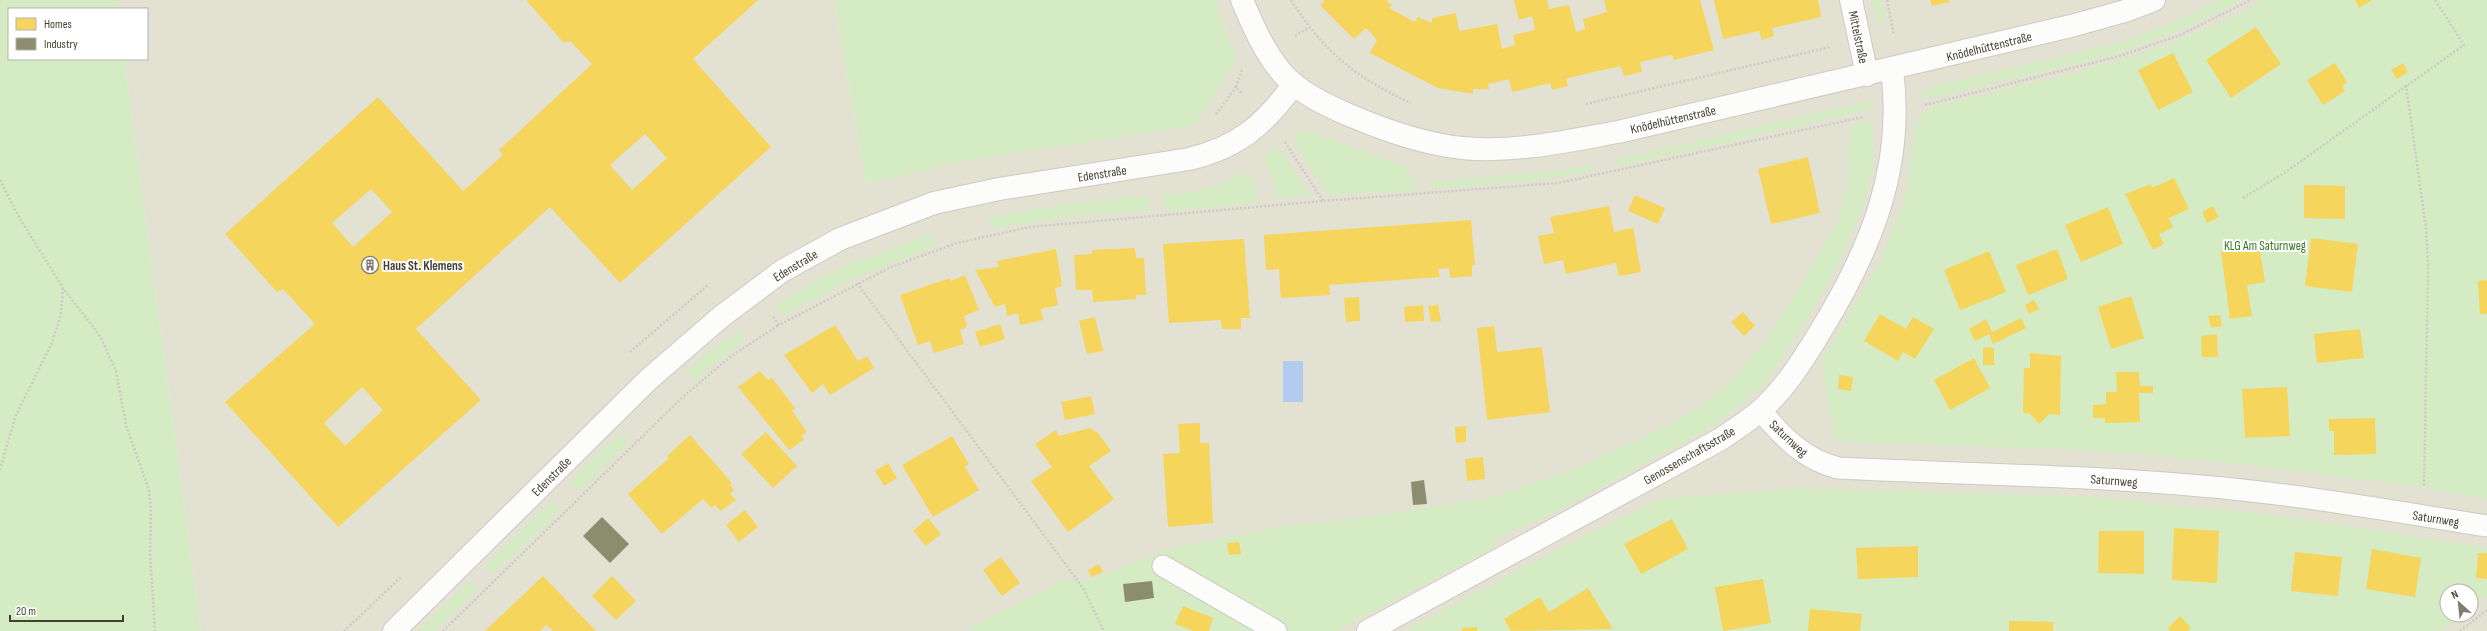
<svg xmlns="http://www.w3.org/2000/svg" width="2487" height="631" font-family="'Sofia Sans Condensed',sans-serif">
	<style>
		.residential { fill: #e3e1d2; fill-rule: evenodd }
		.green { fill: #d4ebc3 }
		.water { fill: #b2ccef }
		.homes { fill: #f6d55c; fill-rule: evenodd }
		.industry { fill: #8c8c6e }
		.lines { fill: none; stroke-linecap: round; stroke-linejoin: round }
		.lane-casing { stroke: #cccac3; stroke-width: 23 }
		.street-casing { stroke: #cccac3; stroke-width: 24 }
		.path { stroke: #cccbc5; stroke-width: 2.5; stroke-dasharray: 2 2; stroke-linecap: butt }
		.lane { stroke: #fcfcfb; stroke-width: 21 }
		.street { stroke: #fcfcfb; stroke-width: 22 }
		.labels { text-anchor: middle; stroke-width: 4; stroke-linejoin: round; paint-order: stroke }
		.street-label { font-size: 13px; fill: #434032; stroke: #fff }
		.park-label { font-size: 13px; fill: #347723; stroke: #fff }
		.poi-label { font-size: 13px; font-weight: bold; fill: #434032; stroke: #fff; text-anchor: start }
	</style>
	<rect width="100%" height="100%" fill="#eeede5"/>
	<path class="residential" d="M116,0h718l32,184 85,-21 285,-104 -21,-59h1272v631h-2286l-77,-572h23v-50h-29zM2447,591h24v24h-24z"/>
	<path class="green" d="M0,0h116l2,9h-109v50h115l77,572h-201z
		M834,0h381l21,59 -41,66 -244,38 -85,21z
		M1872,0h10l3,18 -8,6z
		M2219,0h24l-69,33 -57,21 -191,45 -6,-6 14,-7 181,-42 55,-20z
		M2264,0h223v499l-63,-12 -216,-27 -126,-10 -246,-9 -15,-78 56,-96 28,-68 12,-78 12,-13c114,-28 233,-49 335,-108z
		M1871,101l1,8 -252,57 -2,-7z
		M1873,119v41l-9,44 -23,53 -28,52 -48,75 -51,41 -154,85 -69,31 3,7 -158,83h-364l-2,-4 95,-47 22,1 82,-32 109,-22 106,-12 111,-18 89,-32 86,-41 31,-19 36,-30 37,-46 63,-105 12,-43 -1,-37 4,-19z
		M1300,131l13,1 92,35 6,7 6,16 -89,5 -33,-52 -1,-4z
		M1275,149l9,6 27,41 -35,2v-13l-10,-20 -2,-9 4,-4z
		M1592,165l1,6 -53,9 -108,9 -1,-7 132,-12z
		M1243,173l6,1c6,9 14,19 5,29l-90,8 -1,-16c30,-2 54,-7 80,-22z
		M1147,196l2,15 -77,5 -81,13 -3,-12 84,-14z
		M931,234l5,12 -80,31 -73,39 -8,-11 56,-32 27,-12z
		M739,330l7,9 -51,41 -8,-10z
		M620,433l9,9 -50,49 -9,-9z
		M1794,488l287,8 185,18 221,34v48l-16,12v-17h-24v24h15l-22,16h-1035l168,-90 88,-42z
		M552,501l9,9 -69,65 -8,-8z
		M470,581l8,9 -43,41h-17z"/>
	<path class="water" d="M1283,361h20v41h-20z"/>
	<path class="homes" d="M526,0h232l-65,59 78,88 -151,136 -70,-76 -134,122 65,71 -143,127 -113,-125 90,-78 -32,-35 -6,3 -52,-58 153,-137 85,94 40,-36 -4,-5 93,-86 -22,-23 -6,2zM645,134l22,24 -35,32 -22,-25zM371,189l21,23 -39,35 -21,-24zM362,387l21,23 -38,36 -21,-23z
		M1323,0h63l6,5 -3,3 26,14 3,-5 14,6v-5l24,-5 3,18 38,-7 5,25 13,-4 -2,-10 22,-5 -3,-14 -13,4 -5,-20h33l2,9 20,-4 7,27 9,-3 -2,-10 24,-7 -3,-12h96l14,50 -40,10 -2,-5 -32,7 2,10 -18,4 -3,-10 -37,8 -18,5 2,7 -16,4 -2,-7 -38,9 -3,-13 -21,5 1,5h-16v5l-35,-6 -68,-35 7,-13 -11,-12 -12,11 -34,-34 4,-3z
		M1714,0h104l3,17 -49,11 2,8 -12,4 -3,-9 -36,8z
		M1930,0h19l1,2 -18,4z
		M2355,0h17l-13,8z
		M2256,27l25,37 -50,34 -25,-38z
		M2173,53l20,39 -35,18 -20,-40z
		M2335,63l12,19 -5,4 3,5 -22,14 -16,-25z
		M2403,63l5,9 -11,7 -6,-9z
		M1808,157l12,56 -49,11 -13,-55z
		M2174,178l15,31 -20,9 4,9 -14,7 5,10 -11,6 -28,-56 26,-10 1,4z
		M2304,185l41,1v33l-41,-1z
		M1635,195l30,13 -7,16 -30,-13z
		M1609,206l5,26 19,-4 8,44 -22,4 -3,-13 -50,11 -3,-14 -19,4 -6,-28 16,-3 -4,-16z
		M2213,206l6,11 -12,6 -5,-11z
		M2108,207l15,37 -42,18 -16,-37z
		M1471,220l4,45h-3v11l-22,2 -1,-10 -11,1 2,8 -111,8 1,10 -49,3 -2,-29 -13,1 -2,-35z
		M2311,238l47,6 -6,48 -47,-6z
		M1244,239l6,79h-9v11h-19l-1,-9 -52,3 -6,-79z
		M2259,245l6,37 -18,3 5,31 -22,3 -9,-67z
		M1135,248l1,10h8l2,37h-10v4l-43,3 -1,-12h-16l-2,-35 18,-1v-4z
		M1056,249l6,37 -7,2 3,17 -17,4 2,11 -23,5 -2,-12 -11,3 -2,-12 -10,3 -20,-37 24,-3 -2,-6z
		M2057,249l11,30 -40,16 -12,-30z
		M1989,251l17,41 -46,18 -16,-40z
		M965,275l14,35 -15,6 3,11 -7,3 4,14 -30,9 -4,-12 -12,4 -18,-50 50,-17 1,3z
		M2487,280v34h-7l-2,-33z
		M2131,296l13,42 -33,11 -13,-42z
		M1359,297l1,24 -14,1 -2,-24z
		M2034,300l5,9 -10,5 -4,-9z
		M1423,305l1,16 -19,1 -1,-15z
		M1438,305l3,16 -10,1 -3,-16z
		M1743,312l12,14 -11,10 -13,-14z
		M1880,314l26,15 7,-12 21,12 -19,30 -12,-7 -5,9 -34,-20z
		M2220,315l2,11 -11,2 -3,-12z
		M1095,317l8,34 -16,3 -8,-33z
		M2021,318l5,10 -33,16 -4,-10 -14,7 -6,-12 17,-10 6,13z
		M1000,324l5,15 -25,8 -5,-15z
		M835,325l23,36 9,-5 7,12 -44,27 -7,-11 -11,9 -28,-38z
		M1494,326l3,26 45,-5 8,65 -63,8 -10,-92z
		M2360,329l4,29 -47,5 -3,-29z
		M2217,334l1,23h-16l-1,-21z
		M1983,347l11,1v17h-11z
		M2030,353l31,3 -1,59 -11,-1 -10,10 -10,-11h-6l1,-45h6z
		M1974,358l16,30 -40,22 -16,-30z
		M760,371l8,9 4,-2 23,30 -3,3 15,21 -6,4 4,3 -16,11 -51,-63z
		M2116,372h23l1,14h13v7h-14l1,29 -35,1v-5h-12v-13l13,-1v-12h11z
		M1839,375l14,2 -2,14 -13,-2z
		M2287,387l3,49 -45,2 -3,-49z
		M1091,396l4,18 -30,6 -4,-18z
		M2375,418l1,36 -42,1v-24h-5v-12z
		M1200,423v20h9l4,80 -45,4 -5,-73 17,-1 -2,-29z
		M1466,426v16l-10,1 -1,-16z
		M1090,428l8,5 13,18 -22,15 25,33 -46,33 -37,-51 21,-14 -17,-23 21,-14 3,6z
		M766,432l31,34 -24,22 -32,-34z
		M690,435l42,48 -2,2 4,5 -4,4 6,6 -15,11 -6,-6 -4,3 -8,-9 -41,35 -34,-40 41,-36 -2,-2z
		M952,436l17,28 -4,3 14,23 -46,27 -31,-52z
		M1483,457l2,22 -18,2 -2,-22z
		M888,463l9,15 -13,8 -9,-15z
		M745,510l13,17 -19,15 -13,-17z
		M928,518l13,16 -15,12 -13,-15z
		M1672,519l16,30 -47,25 -17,-30z
		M2174,528l45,3 -2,52 -45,-3z
		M2099,531h45v43l-46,-1z
		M1239,542l2,12 -12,1 -2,-12z
		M1918,546v31l-60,2 -2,-31z
		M2372,549l49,9 -6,39 -49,-8z
		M2295,552l47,5 -4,39 -47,-5z
		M2478,553h9v26l-11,-1z
		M1001,557l19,26 -18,13 -19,-26z
		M1099,564l4,8 -12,5 -3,-7z
		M543,576l53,55h-43l-7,-6 -6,6h-55z
		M612,576l24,25 -20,19 -24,-24z
		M1763,579l8,44 -48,8 -8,-44z
		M1588,588l25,41 -102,2 -7,-12 36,-22 9,15z
		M1183,606l30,12 -4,13h-16l-18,-7z
		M1810,609l52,5 -2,17h-52z
		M2180,616l11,12 -3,3h-18l-2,-3z
		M2009,621l44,1v9h-44z
		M1477,627v4h-15v-3z"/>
	<path class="industry" d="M1424,480l3,24 -14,1 -2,-23z
		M602,517l27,27 -19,19 -27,-27z
		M1152,581l2,17 -29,4 -2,-18z"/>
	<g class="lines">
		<g class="lane-casing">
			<path id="lane" d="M1760,410c23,27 43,49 78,58 121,6 243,7 363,18 96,8 191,25 286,40
				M1163,566l113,65"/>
		</g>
		<g class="street-casing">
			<path id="street" d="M1242,0c11,26 22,52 41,74 17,19 43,31 66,41 35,15 75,29 113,33 52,5 106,-7 156,-16l453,-106 54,-15 29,-11
				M1851,0l16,75
				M394,631l255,-252 73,-63 60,-45 58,-32 94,-36 65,-14 190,-30c50,-12 75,-34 105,-75
				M1368,631l353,-192c13,-9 27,-18 39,-28 25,-22 43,-51 60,-79 50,-81 85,-165 72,-262"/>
		</g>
		<path class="path" d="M1291,0c32,51 65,78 120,103
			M1887,0l7,34
			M1295,36l13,-8
			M1242,70l-6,17 6,6
			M2406,85l20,143 2,39 -4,219
			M1586,104l244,-57
			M1925,105l195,-49 60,-21 71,-35
			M1216,114l20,-27
			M1285,142l38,59
			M0,180l19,37 44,71 37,48 16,35 10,54 23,65 2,21 -1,42 5,78
			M2243,198l44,-27 177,-126 -29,-45
			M857,283l226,305 21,43
			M773,317l6,8 112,-58 66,-24 73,-16 293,-26 235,-18 305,-66
			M630,352l78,-67
			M0,470l15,-53 37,-74 9,-29 2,-26
			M344,631l57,-54
			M443,631l241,-235 46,-39 49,-32
			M2460,631l27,-21"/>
		<use href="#lane" class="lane"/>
		<use href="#street" class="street"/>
	</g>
	<defs>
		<g id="building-ring" transform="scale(0.9)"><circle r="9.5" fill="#fff" stroke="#7f7d71" stroke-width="1.5"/><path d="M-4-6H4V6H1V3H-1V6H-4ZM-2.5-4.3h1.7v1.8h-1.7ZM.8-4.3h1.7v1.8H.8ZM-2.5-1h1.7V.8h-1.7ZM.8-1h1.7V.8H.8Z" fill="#7f7d71"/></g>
	</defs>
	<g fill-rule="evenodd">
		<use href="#building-ring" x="370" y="265"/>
	</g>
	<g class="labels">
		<g class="street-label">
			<text transform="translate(1859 37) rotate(78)" y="5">Mittelstraße</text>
			<text transform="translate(1989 46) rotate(-14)" y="5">Knödelhüttenstraße</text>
			<text transform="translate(1673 119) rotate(-13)" y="5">Knödelhüttenstraße</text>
			<text transform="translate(1102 173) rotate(-9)" y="5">Edenstraße</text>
			<text transform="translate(795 265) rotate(-31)" y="5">Edenstraße</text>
			<text transform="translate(1789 438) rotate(43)" y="5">Saturnweg</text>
			<text transform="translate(1689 455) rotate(-30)" y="5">Genossenschaftsstraße</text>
			<text transform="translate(551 476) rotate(-45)" y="5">Edenstraße</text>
			<text transform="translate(2114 480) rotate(4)" y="5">Saturnweg</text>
			<text transform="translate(2436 518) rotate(9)" y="5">Saturnweg</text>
		</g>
		<g class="park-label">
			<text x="2265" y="250">KLG Am Saturnweg</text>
		</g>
		<g class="poi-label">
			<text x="383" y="270">Haus St. Klemens</text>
		</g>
	</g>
	<rect x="8" y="8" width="140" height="52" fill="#ffffff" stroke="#b4b3ad"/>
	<rect x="16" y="18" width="20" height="12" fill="#f6d55c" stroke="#b4b3ad"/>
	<text x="44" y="28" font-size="12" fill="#434032">Homes</text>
	<rect x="16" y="38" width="20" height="12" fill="#8c8c6e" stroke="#b4b3ad"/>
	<text x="44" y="48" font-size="12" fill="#434032">Industry</text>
	<g transform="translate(2459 603) rotate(333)"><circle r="19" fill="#ffffff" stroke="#b4b3ad"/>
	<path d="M0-3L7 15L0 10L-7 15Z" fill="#7f7d71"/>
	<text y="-6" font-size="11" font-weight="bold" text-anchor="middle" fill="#434032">N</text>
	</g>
	<path d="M10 615v6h113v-6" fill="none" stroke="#434032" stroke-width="2"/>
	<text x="16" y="615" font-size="12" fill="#434032" stroke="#ffffff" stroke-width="3" paint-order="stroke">20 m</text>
</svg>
